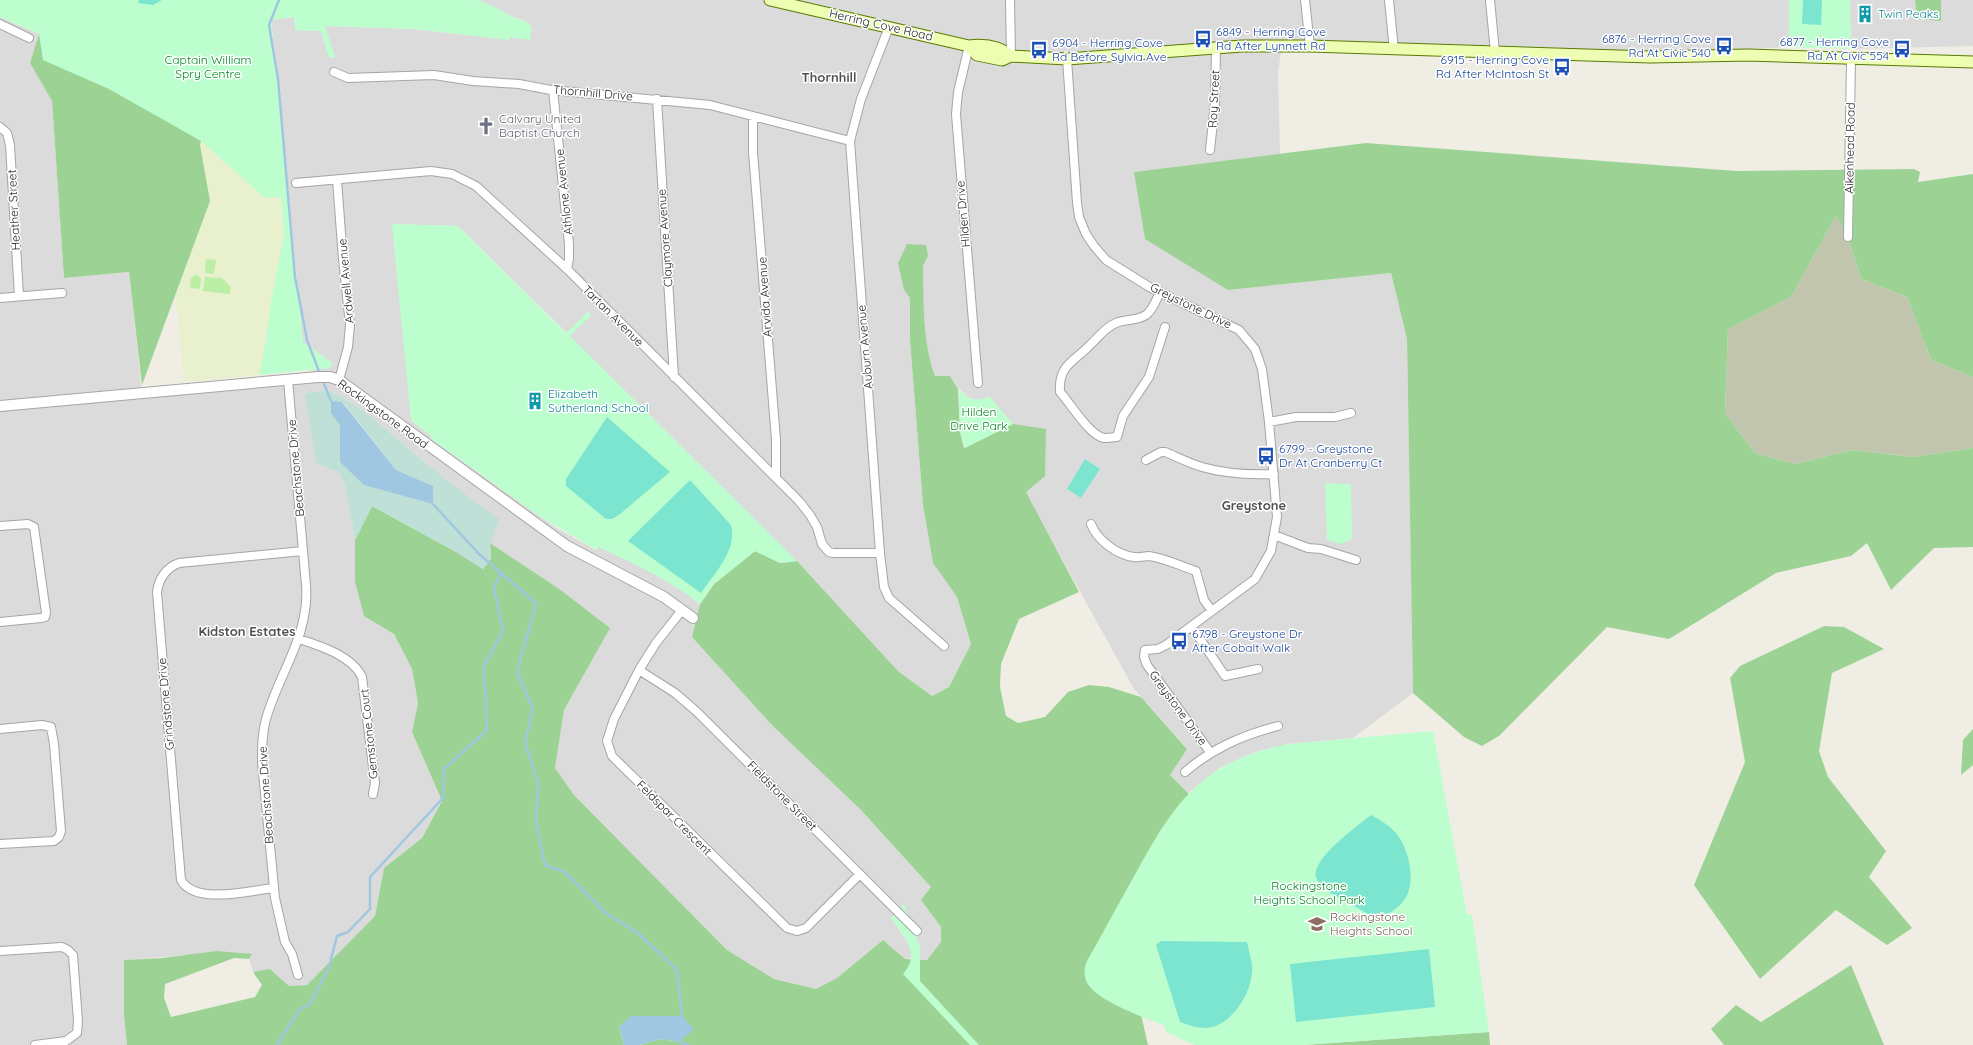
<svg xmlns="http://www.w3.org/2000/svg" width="1973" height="1045" font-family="Quicksand,sans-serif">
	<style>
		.residential { fill: #dcdbdb }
		.construction { fill: #c1c5ae }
		.farmland { fill: #e8f0cd }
		.grass { fill: #bceea5 }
		.forest { fill: #9cd395 }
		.wetland { fill: #bfe0d6; fill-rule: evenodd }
		.park { fill: #bdfece }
		.pitch { fill: #7be5cf }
		.water { fill: #a0c7e1 }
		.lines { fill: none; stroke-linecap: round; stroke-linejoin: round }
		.stream { stroke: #a0c7e1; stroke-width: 2.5 }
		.minor-casing { stroke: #a5a5a5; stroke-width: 10 }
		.tertiary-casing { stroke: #a5a5a5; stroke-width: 12 }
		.secondary-casing { stroke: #587b00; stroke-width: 13 }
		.minor { stroke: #fff; stroke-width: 8 }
		.tertiary { stroke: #fff; stroke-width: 10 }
		.secondary { stroke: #edfeb3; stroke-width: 11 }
		.labels { text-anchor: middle; stroke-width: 3; stroke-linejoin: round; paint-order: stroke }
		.culture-label { font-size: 12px; fill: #0d838f; stroke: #fff; text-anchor: start }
		.street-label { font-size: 12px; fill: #1e1e1e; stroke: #fff }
		.transit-label { font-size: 12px; fill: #164399; stroke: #fff; text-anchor: start }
		.park-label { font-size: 12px; fill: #038625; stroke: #fff }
		.worship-label { font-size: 12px; fill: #5b616d; stroke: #fff; text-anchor: start }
		.education-label { font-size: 12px; fill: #785e54; stroke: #fff; text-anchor: start }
		.neighbourhood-label { font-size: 13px; font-weight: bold; fill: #515151; stroke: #fff }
	</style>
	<rect width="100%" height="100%" fill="#f0eee4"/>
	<path class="residential" d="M479,0h1310v47l-144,7 -363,-9 -4,27 2,82 -146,18 94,118 163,-17 16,66 6,354 -60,45 -65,6 -33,8 -34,15 -33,26 -18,-18 17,-27 -53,-59 -109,-197 -39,-94 -8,2 -9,-2 -10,-10 -1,1 -8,-13h-15l-5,-15 -6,-30 -1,-65 5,-10 -24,34 6,8v42l13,165 10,57 24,35 14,47 -22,43 -17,9 -34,-25 -101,-110 -228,-225 22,-21 -3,-3 -21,21 -109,-107 -65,-2 18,196 21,16 -2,2 125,89 41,23 2,-4 58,28 25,15 19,15 -8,33 169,173 71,77 -11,13 20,27v16l-14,17 -7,-1v-12l-29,-29 20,29v11l-6,1 -22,-19 -46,38 -21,11 -42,-10 -47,-29 -153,-155 -19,-27 9,-58 45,-82 -51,-40 -68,-45 -57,-74 -51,-43 -46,-32 -9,-4 -22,3 40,91 10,56v42l9,33 30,19 18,35 6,34 -6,29 30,69 -20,37 -38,30 -9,48 -68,69 -18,1 -19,-17 -17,3 -4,-13 2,-5 -64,1 -63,5v55l3,30h-127v-1028l39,17 -9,29 22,38 12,177 65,-6 13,121 171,-18 -2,-5 19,-2 2,-5 -29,-20 -32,-323 23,-3 2,13 25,1 9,27 4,-1 -9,-31 89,3 95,10 16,-18 -13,-4z
		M1850,0h65l2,18 24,2v-20h32v46l-122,3z"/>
	<path class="construction" d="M1836,216l12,21 13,42 46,18 24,63 42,17v71l-60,9 -61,-7 -57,14 -40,-11 -30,-40 3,-84 63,-32z"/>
	<path class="farmland" d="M201,141l64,57 16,-1 3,38 -14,71 -4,35 -7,34 -75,7 -15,-157z"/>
	<path class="grass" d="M206,259l10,1 -2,14 -9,-1z
		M197,274l4,5 -1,10 -10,-1 1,-10z
		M205,277l17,1 9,9 -1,7 -27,-3z"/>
	<path class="forest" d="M1915,0h26v21l-24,-2z
		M39,34l162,107 -1,4 10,56 -68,184 -13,-113 -65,6 -12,-177 -22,-38z
		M1366,143l370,28 178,-2 6,3 -2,10 55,-8v203l-42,-17 -24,-63 -46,-18 -13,-42 -12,-21 -45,81 -63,32 -3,84 30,40 40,11 57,-14 61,7 60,-9v99l-39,1 -43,42 -24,-47 -16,13 -75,17 -107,66 -62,-12 -108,109 -17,10 -18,-9 -51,-44 -6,-354 -16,-66 -163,17 -83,-51 -11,-67z
		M907,244l19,1 2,11 -5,10c1,37 -1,74 12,110h15l8,13 2,43 4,16 49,-24 33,5 -1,47 -19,16 53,100 -60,27 -18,45 -1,23 6,29 12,7 27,-6 23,-25 21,-7 20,2 32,10 46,52 -17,26 31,31 -74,148 21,91h-509l22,-6 18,3 -60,-15 5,18h-497l-3,-30v-55l38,-2 55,-7 35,3 -3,5 -15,-1 -69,26 -1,14 7,19 84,-20 7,-12 -9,-13 17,-3 19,17 18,-1 68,-69 9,-48 38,-30 20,-37 -30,-69 6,-29 -6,-34 -18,-35 -30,-18 -9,-34v-42l17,-34 86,47 25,16 8,-10 -1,-16 68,45 52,40 -46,82 -9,58 19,27 153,155 47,29 42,10 21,-11 46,-38 22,19 22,1 14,-18v-15l-20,-27 10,-13 -70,-77 -90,-86 -79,-87 8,-33 14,-20 41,-33 25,12 17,-2 101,110 34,25 17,-9 22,-43 -14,-47 -24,-34 -10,-58 -13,-165v-42l-6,-8 -6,-27z
		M1824,626l20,1 40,22 -52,24 -13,78 9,26 58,74 -17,26 43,51 -25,17 -51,-35 -76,69 -66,-94 51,-123 -15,-84 10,-12z
		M1973,729v36l-12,10 2,-35z
		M1851,965l33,80h-160l-13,-16 25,-24 25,17z
		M1489,1032l1,13h-187z"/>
	<path class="wetland" d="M327,390c40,18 72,52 106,79 21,17 44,34 66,50l-9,24 1,16 -8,10 -25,-16 -86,-47 -17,34 -10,-56 -6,-12 -23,-9 -11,-70zM343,402l53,68 37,16 -93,-24v-37z"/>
	<path class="park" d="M0,0h479l14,6 19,11 13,4 7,6 -2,13 -21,-3v3l-95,-11 -89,-3 10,31 -6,1 -8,-27 -26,-1 -1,-13 -23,3 32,322 29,21 -2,5 -71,7 7,-34 4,-35 14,-71 -3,-38 -16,1 -64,-57 -92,-52 -66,-29 -4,-26 -39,-17z
		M1789,0h61l1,49 -62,-2z
		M392,224l66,2 108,107 22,-21 3,3 -21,21 227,225 -17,2 -25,-12 -41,33 -14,20c-31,-25 -66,-40 -101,-57l-2,3 -58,-34 -109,-78 1,-2 -20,-16z
		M959,388c6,11 18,15 30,8l24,28 -48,24 -5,-16z
		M1325,483l26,1 1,55 -11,5 -14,-4z
		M1433,731l34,184 5,-1 17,118 -186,13h-109l-28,-13 -2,-7c-18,-6 -62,-23 -74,-38 -6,-7 -7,-17 -3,-26 17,-30 33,-60 50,-90 39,-71 66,-110 151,-127z
		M904,904l16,43v34l59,64h-9l-67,-71c19,-21 0,-39 -12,-56z"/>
	<path class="pitch" d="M139,0h23l-9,5 -15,-2z
		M1803,0h19l-1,25 -19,-1z
		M607,417l63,55 -50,42 -8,5h-6l-40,-33v-7z
		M1085,459l15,10 -19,29 -14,-9z
		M690,480l41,45c7,24 -17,49 -30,68l-73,-52z
		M1371,815c9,5 18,10 25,18 14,17 22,54 5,71 -7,7 -15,11 -24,15l-55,-31c-3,-5 -8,-11 -6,-17 5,-19 39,-43 55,-56z
		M1161,941l86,1c2,10 6,20 5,30 -1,22 -21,54 -45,56 -10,0 -19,-3 -27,-6l-24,-77z
		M1429,949l6,58 -139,15 -6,-58z"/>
	<path class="water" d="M331,401l11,1 54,68 37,16v18l-69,-19 -24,-23v-37l-9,-12z
		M631,1016h51l12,13 -15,13 -18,-3 -22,6h-15l-5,-18z"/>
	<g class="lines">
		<path class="stream" d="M279,0l-10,25 9,54 17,198 12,63 13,34
			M322,379l9,22
			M433,504l46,50 57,49 -19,70 16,35 -8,34 13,42 -2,39 9,42 20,7 42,42 31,19 39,37 5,46
			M679,1042l9,3
			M277,1045l22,-35 11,-6 19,-37 8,-31 11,-4 22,-23v-32l73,-79 1,-29 43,-39 -3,-64 19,-35 -9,-43 7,-16"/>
		<g class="minor-casing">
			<path id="minor" d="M1010,0l1,56
				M1305,0l5,46
				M1389,0l5,50
				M1490,0l5,52
				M0,24l29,14
				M889,27l-28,72 -11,42 30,412 4,34 5,11 55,48
				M969,46l-11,46 -2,22 22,269
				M1067,59l10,144 2,14 7,17 8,12 12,14 45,28 88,42 16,19 7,20 7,53 8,95 -6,34 -16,28 -89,66 -8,4 -13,1 -1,7 3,8 63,87
				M334,72l14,6 86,-3 39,6 46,3 32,6 159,15 140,36
				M553,90l16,154v15l-2,10
				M657,99l17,278
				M753,116v36l23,288v38
				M0,127l7,6 3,12 9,151
				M1210,150l5,-47 1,-55
				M337,180l6,79 7,66 -2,22 -9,33
				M296,183l135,-12 21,3 24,12 91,83 232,232 11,14 7,12 5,17 7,8 4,1h47
				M1848,237l3,-178
				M1160,292c-4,8 -7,18 -14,23 -9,6 -21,4 -30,8 -12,5 -17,14 -26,22 -15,16 -32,20 -30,47 11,12 29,43 44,46 5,0 9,-1 13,-1l6,-21 26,-39 16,-50
				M0,298l62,-5
				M288,380l18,205c4,50 -27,88 -40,134 -4,14 -4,28 -4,43l13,136 10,44 7,12 6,21
				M1269,422l27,-5h39l16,-4
				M1146,460l15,-8h4c12,5 24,11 37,15 24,7 47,8 72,7
				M1091,524c6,16 26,31 43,33 5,1 10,-1 15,-1 15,2 32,10 47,15l8,29 8,11
				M0,526l28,-2 6,3 12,86 -1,4 -4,1 -41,4
				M1274,535l34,13 13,1 35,11
				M682,610l-26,33 -17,27 -25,49 -7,22 5,15 175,172 10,3 9,-3 54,-54
				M1192,627l33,49 33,-7
				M299,639c22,7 53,17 63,38l13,106 -2,11
				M639,670l36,23 21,18 221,220
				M0,729l42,-4 9,2 3,17 7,87 -2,6 -5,4 -54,3
				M1185,772c28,-24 58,-37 93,-46
				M273,888c-24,3 -78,17 -92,-8l-24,-288c2,-14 9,-24 22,-29l124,-12
				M0,951l62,-4 6,3 5,5 5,66 -1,12 -11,8 -31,4"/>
		</g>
		<g class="tertiary-casing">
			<path id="tertiary" d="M0,406l318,-29h12l9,3 228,166 97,51 29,21"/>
		</g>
		<g class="secondary-casing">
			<path id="secondary" d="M770,0l199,46c15,-2 30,0 42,10
				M969,46l8,9 25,5 9,-4 56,3 175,-13h68l340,11 98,-2 225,7"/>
		</g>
		<use href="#minor" class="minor"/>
		<use href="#tertiary" class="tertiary"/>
		<use href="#secondary" class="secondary"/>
	</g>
	<defs>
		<g id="building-bare" transform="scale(1.38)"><path d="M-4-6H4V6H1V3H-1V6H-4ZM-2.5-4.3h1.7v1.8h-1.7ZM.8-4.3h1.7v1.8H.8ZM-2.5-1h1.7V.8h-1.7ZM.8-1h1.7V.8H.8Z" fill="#0f9aa8" stroke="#fff" stroke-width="2.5" paint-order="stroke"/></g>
		<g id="bus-bare" transform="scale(1.38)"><path d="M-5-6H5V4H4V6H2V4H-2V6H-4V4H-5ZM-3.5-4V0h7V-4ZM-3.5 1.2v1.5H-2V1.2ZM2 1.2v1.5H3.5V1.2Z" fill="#1a4fb4" stroke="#fff" stroke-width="2.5" paint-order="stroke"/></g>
		<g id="church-bare" transform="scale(1.38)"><path d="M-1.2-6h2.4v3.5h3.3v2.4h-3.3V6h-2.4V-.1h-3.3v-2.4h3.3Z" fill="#6b7280" stroke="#fff" stroke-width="2.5" paint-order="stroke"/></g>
		<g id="school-bare" transform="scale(1.38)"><path d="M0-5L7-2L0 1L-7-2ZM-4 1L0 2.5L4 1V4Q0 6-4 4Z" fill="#8d6e63" stroke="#fff" stroke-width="2.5" paint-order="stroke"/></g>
	</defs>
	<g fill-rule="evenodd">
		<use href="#building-bare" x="1865" y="14"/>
		<use href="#bus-bare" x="1203" y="39"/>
		<use href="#bus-bare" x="1724" y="46"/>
		<use href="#bus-bare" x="1902" y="49"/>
		<use href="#bus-bare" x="1039" y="50"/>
		<use href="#bus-bare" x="1562" y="67"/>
		<use href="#church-bare" x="486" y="126"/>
		<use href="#building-bare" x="535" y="401"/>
		<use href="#bus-bare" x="1266" y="456"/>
		<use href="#bus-bare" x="1179" y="641"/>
		<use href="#school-bare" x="1317" y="924"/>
	</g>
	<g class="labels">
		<g class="culture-label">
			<text x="1878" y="18">Twin Peaks</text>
			<text x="548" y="398">Elizabeth<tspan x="548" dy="14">Sutherland School</tspan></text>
		</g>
		<g class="street-label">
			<text transform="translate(881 25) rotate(13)" y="4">Herring Cove Road</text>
			<text transform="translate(593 93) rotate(5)" y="4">Thornhill Drive</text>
			<text transform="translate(1214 99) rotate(-87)" y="4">Roy Street</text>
			<text transform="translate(1850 148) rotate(-89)" y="4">Aikenhead Road</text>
			<text transform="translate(564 192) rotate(-96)" y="4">Athlone Avenue</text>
			<text transform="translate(14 210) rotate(-93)" y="4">Heather Street</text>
			<text transform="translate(963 214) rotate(-95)" y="4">Hilden Drive</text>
			<text transform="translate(665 238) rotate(-94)" y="4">Claymore Avenue</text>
			<text transform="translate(346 281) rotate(-95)" y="4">Ardwell Avenue</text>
			<text transform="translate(765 297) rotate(-94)" y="4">Arvida Avenue</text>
			<text transform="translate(1191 306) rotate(26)" y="4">Greystone Drive</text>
			<text transform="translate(613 316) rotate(45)" y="4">Tartan Avenue</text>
			<text transform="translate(865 347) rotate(-95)" y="4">Auburn Avenue</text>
			<text transform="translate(383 414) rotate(36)" y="4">Rockingstone Road</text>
			<text transform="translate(296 468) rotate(-95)" y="4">Beachstone Drive</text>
			<text transform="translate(166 704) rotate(-95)" y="4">Grindstone Drive</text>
			<text transform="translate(1178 708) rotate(54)" y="4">Greystone Drive</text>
			<text transform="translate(369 734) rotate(-96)" y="4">Gemstone Court</text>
			<text transform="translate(266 795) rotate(-94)" y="4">Beachstone Drive</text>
			<text transform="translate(782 796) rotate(45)" y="4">Fieldstone Street</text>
			<text transform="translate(674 818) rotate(45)" y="4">Feldspar Crescent</text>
		</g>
		<g class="transit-label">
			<text x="1216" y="36">6849 - Herring Cove<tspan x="1216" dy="14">Rd After Lynnett Rd</tspan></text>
			<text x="1711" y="43" text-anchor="end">6876 - Herring Cove<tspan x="1711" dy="14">Rd At Civic 540</tspan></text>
			<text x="1889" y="46" text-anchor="end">6877 - Herring Cove<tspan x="1889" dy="14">Rd At Civic 554</tspan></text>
			<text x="1052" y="47">6904 - Herring Cove<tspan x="1052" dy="14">Rd Before Sylvia Ave</tspan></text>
			<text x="1549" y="64" text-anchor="end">6915 - Herring Cove<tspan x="1549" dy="14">Rd After McIntosh St</tspan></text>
			<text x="1279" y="453">6799 - Greystone<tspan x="1279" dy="14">Dr At Cranberry Ct</tspan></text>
			<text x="1192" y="638">6798 - Greystone Dr<tspan x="1192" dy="14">After Cobalt Walk</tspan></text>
		</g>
		<g class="park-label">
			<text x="208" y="64">Captain William<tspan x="208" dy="14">Spry Centre</tspan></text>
			<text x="979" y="416">Hilden<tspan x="979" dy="14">Drive Park</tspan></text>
			<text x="1309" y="890">Rockingstone<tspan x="1309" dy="14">Heights School Park</tspan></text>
		</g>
		<g class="worship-label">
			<text x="499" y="123">Calvary United<tspan x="499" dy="14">Baptist Church</tspan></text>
		</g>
		<g class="education-label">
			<text x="1330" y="921">Rockingstone<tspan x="1330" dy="14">Heights School</tspan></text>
		</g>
		<g class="neighbourhood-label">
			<text x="829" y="82">Thornhill</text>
			<text x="1254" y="510">Greystone</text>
			<text x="247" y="636">Kidston Estates</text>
		</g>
	</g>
</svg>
